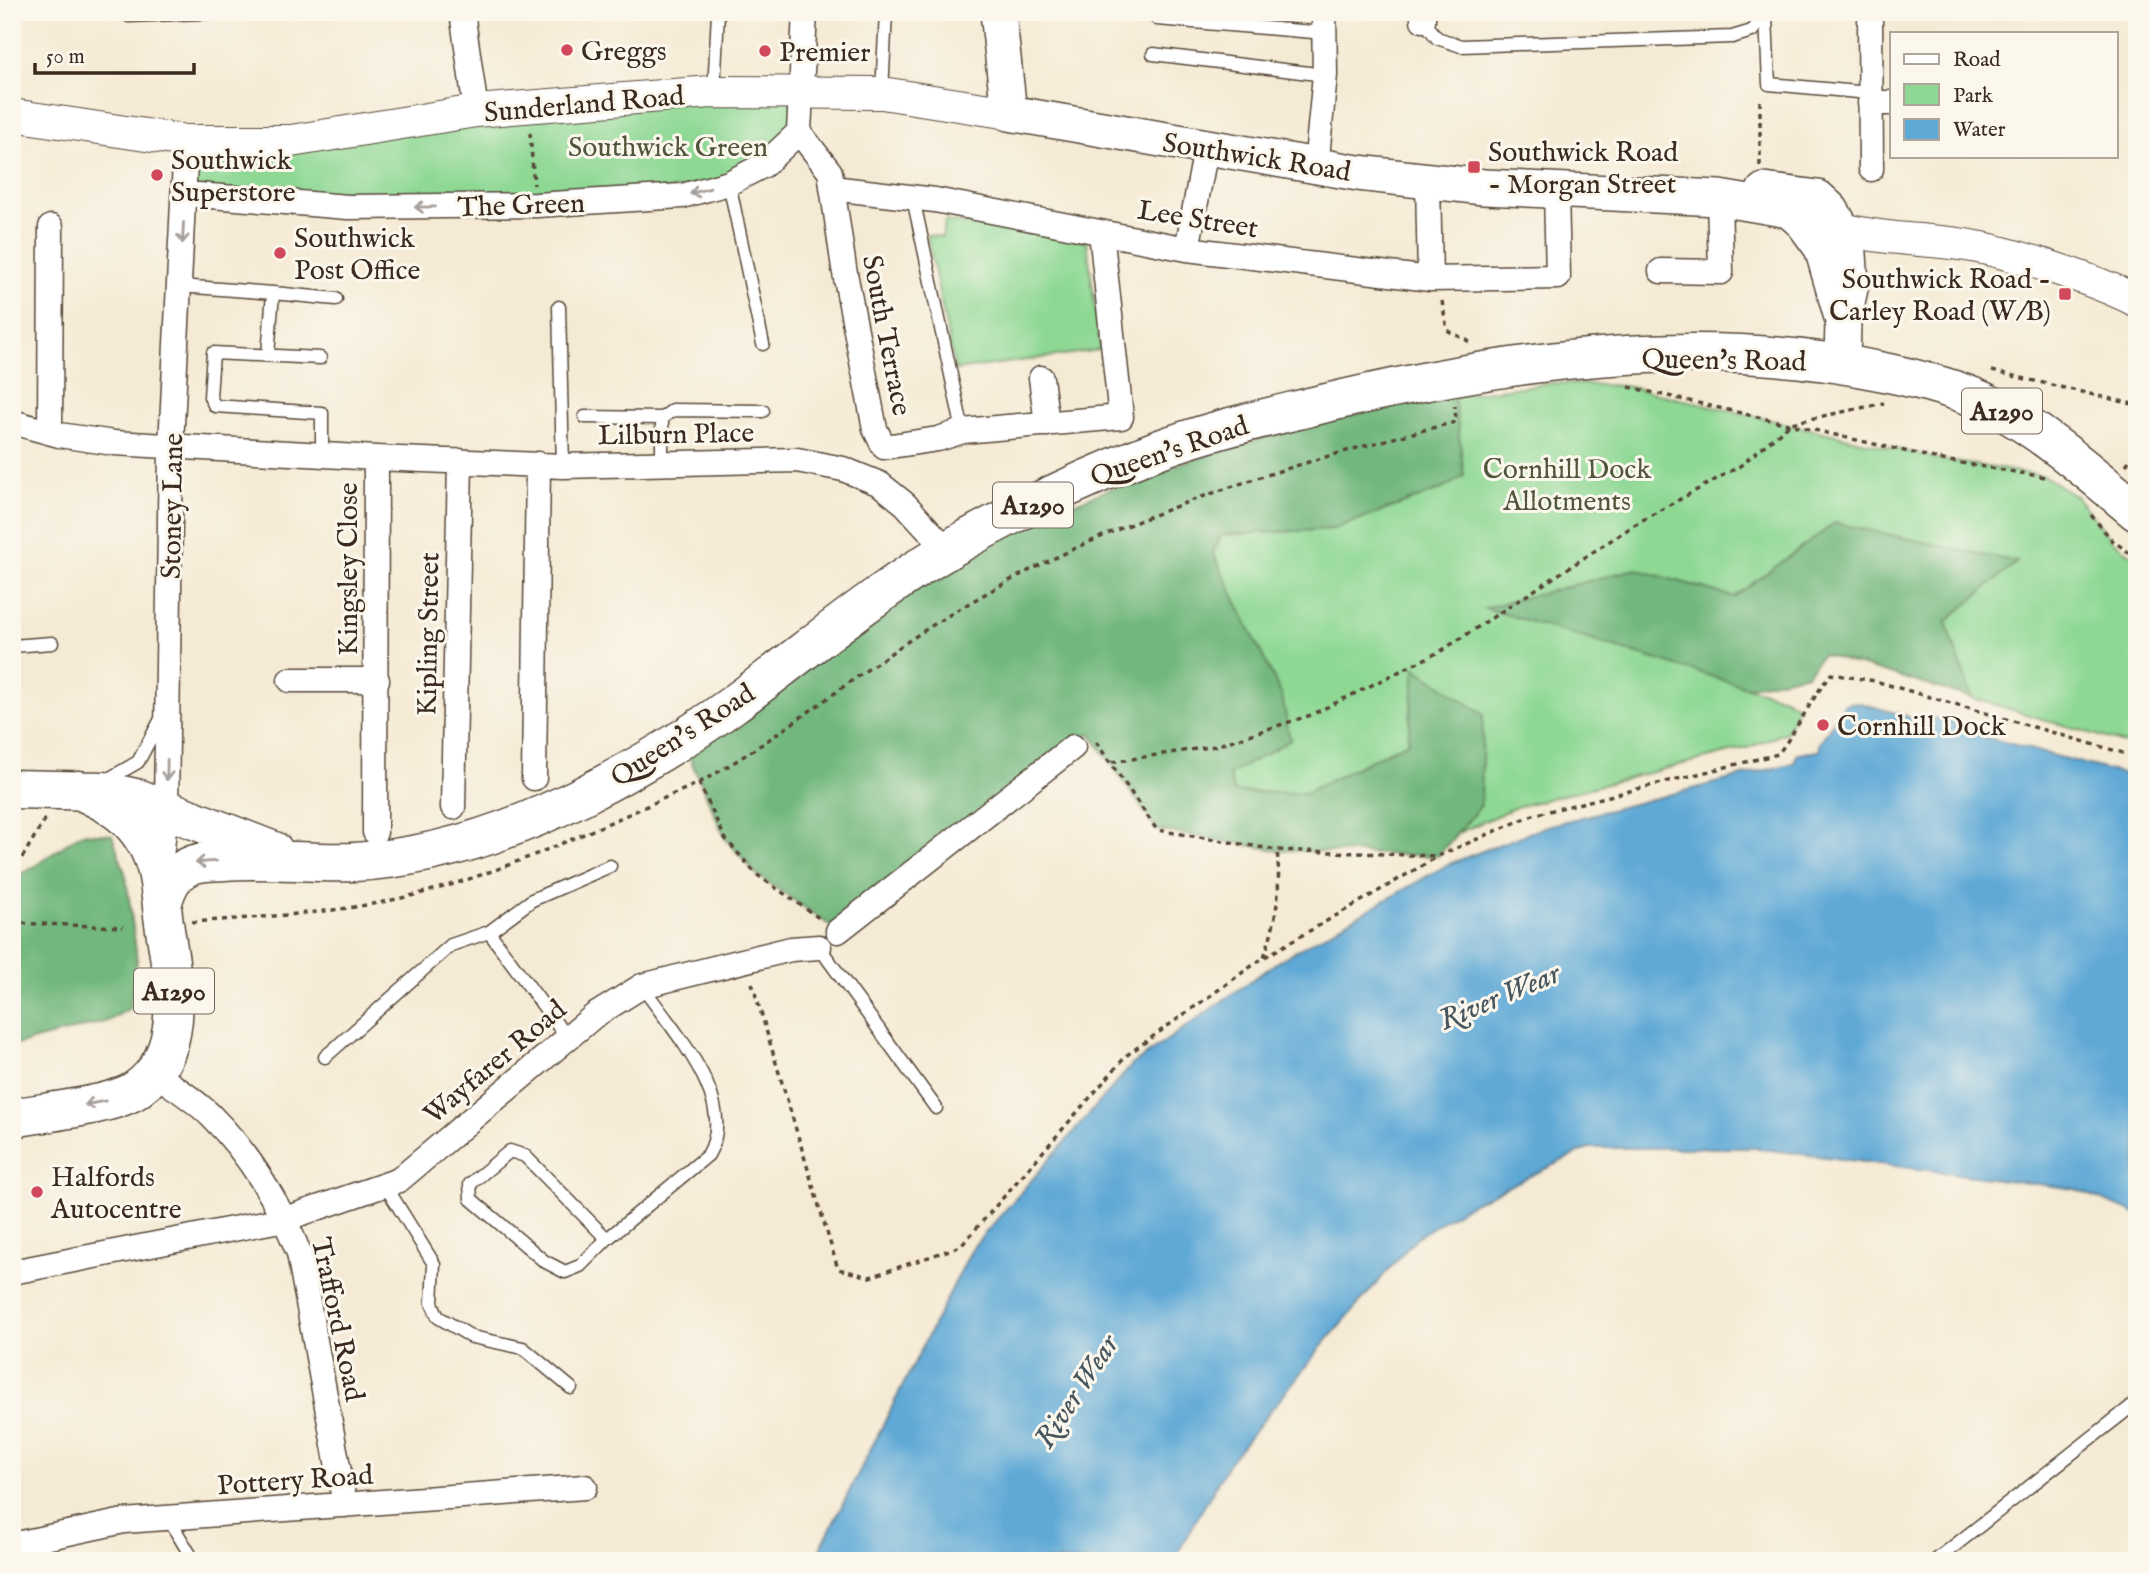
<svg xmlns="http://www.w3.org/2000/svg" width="2149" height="1573" font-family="'IM FELL English',serif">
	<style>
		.green { fill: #8ed894; stroke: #648159; stroke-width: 2 }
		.forest { fill: #72b87e; stroke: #56714e; stroke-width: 2 }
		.water { fill: #5ea9d6; stroke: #4c6a7a; stroke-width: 2 }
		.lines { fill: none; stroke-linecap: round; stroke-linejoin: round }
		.service-casing { stroke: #574739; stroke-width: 15 }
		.minor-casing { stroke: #574739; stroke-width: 27 }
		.tertiary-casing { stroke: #574739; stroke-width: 34 }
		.secondary-casing { stroke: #574739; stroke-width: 38 }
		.primary-casing { stroke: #574739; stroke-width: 41 }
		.path { stroke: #574739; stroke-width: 3.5; stroke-dasharray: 5 5; stroke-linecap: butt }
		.service { stroke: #fff; stroke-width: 12 }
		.minor { stroke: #fff; stroke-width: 24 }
		.tertiary { stroke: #fff; stroke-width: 32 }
		.secondary { stroke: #fff; stroke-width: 35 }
		.primary { stroke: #fff; stroke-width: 38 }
		.oneway { stroke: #a79f9a }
		.poi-dot { fill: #d1495b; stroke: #fbf7ec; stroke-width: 2.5 }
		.labels { text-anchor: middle; stroke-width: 6; stroke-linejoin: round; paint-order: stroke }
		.shield { fill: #fbf7ec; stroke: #75685c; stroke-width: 2 }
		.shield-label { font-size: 26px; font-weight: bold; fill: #3b2a1e }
		.poi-label { font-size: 28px; fill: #3b2a1e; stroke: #fbf7ec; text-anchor: start }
		.street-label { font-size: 28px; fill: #3b2a1e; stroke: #fbf7ec }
		.park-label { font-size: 28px; fill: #50563c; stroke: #fbf7ec }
		.water-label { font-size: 30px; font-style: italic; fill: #47565e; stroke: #fbf7ec }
	</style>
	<rect width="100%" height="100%" fill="#fbf7ec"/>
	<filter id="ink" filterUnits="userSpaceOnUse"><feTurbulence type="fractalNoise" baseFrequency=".0143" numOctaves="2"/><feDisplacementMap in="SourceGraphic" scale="14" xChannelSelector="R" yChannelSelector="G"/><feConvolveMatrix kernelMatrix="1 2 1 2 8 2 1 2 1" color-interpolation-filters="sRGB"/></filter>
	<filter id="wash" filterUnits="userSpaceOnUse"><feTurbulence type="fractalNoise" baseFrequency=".00686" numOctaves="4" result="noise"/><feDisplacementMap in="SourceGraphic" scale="28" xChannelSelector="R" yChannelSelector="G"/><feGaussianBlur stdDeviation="1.57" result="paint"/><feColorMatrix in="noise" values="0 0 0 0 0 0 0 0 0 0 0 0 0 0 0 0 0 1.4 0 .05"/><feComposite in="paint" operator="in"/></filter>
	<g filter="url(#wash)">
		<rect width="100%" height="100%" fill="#f5ead4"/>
		<path class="green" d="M802,92L799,132L729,183L536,205L185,194L186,141Z
			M945,221L1087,241L1100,350L955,370L927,235L942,237Z
			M1551,383L1625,386L1943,460L2044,476L2076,496L2112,540L2137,559V747L1972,698L1946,622L2016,562L1836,524L1734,597L1635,569L1486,608L1784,698L1798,707L1787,732L1750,747L1516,807L1458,833L1481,805L1416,668L1408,742L1305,793L1234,792L1229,775L1213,553L1220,535L1333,529L1440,490L1464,476L1454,396Z"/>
		<path class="forest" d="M1435,396H1454L1464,476L1440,490L1333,529L1221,535L1213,553L1282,696L1290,740L1229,775L1234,792L1305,793L1408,742L1415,668L1483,714L1481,805L1438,856L1277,850L1157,830L1090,733L838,931L756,874L725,838L689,756C794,679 910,581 1026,525C1158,462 1294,428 1435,396Z
			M1835,523L2017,562L1946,622L1972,698L1822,654L1807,674L1747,687L1485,608L1635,569L1734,597Z
			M82,833L112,835L126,876L137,959L130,1008L108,1021L12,1046V878L31,869Z"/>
		<path class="water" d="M1856,702L1924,721L1934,718L1956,722V729L2137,778V1214L2075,1189L1755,1148H1589L1467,1206L1417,1237L1322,1346L1228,1464L1173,1561H814L973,1247L1132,1065L1280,960L1449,864L1547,826L1794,763L1797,754L1819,751V744L1845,704Z"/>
	</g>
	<g filter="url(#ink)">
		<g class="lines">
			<g class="service-casing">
				<path id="service" d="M127,12L129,16L227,12
					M1766,17L1769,84L1869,93
					M1157,19L1325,33
					M1423,20L1437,38L1461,46L1732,37L1752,31L1768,12
					M1153,54L1325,75
					M714,92L718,12
					M882,93L886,12
					M729,183L763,344
					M913,198L963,431
					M180,286L273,293
					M559,307L563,466
					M268,355L273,293L336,299
					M320,358L213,353L210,397L215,406L322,413V455
					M585,417L662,418L673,410L763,411
					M662,418V461
					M12,646L52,643
					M105,781L138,762L161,719
					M822,944L819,947L936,1108
					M567,1038L489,932L532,900L610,866
					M325,1057L451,945L489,932
					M385,1185L434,1264L432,1303L438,1317L472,1337L523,1348L571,1388
					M607,1239L525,1156L510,1151L470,1184L471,1199L544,1261L565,1272L580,1266L607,1239L708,1155C740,1101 672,1030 642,986
					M168,1518L194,1561
					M1935,1561L2137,1402"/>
			</g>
			<g class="minor-casing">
				<path id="minor" d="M462,12L476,111
					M1870,12L1871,169
					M1423,20V12
					M1870,103H1892
					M799,132L830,172L844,268L875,429L884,447L938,439L963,431L1121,417L1101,232
					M1316,167L1325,75L1324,12
					M1428,181L1430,279
					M832,188L935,200L1187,249L1430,279L1558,277L1556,190
					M185,194L348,207L536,205L682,196L729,183L764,165L799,132L805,12
					M1187,249L1206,149
					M1661,271L1721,272L1719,198
					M1041,378L1047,424
					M12,422L59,435L114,443L376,458L563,466L797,460L843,469L880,484L905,504L947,550
					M50,432L51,227
					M290,680H377
					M534,778L538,464
					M453,807L460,461
					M375,832L376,458
					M160,867L166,810L171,446L186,141
					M838,931L1073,747
					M153,1072C173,1087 196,1100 213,1118C250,1155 280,1205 299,1253L345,1505
					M12,1272L285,1219L399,1180L594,1016L642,986L791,949L819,947
					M12,1545L124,1521L585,1487"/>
			</g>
			<g class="tertiary-casing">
				<path id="tertiary" d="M12,115L186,141H291L476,111L711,92L882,93L1009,113
					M1823,223C1868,239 1913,238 1959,244C2006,250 2096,280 2137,301"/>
			</g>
			<g class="secondary-casing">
				<path id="secondary" d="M998,12L1009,113L1358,173L1484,187L1719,198L1789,210L1803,222L1822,248L1843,321
					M1764,191L1818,198L1831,210L1848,239L1851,284L1843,321L1842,363"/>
			</g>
			<g class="primary-casing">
				<path id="primary" d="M12,789L104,791L140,799L274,851
					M162,906C166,888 173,872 192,865C201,861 214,862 224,861C267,857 311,864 354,862C435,858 510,832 582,796C633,770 684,740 731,706C803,654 873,593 951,548C1017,510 1086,477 1157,450C1208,431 1261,419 1314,406C1497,361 1697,332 1884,372C1922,380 1963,390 1997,408C2045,433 2095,477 2137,512
					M12,1118C43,1112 114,1106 137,1089C190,1052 172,976 164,923C160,896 161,871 147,845C132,816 108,803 79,790"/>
			</g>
			<path class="path" d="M530,133L534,185
				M1760,166V97
				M1442,301L1447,330L1470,342
				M1992,371L2137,405
				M1629,387L1943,460L2045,477
				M2126,465L2137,450
				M2091,515L2112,540L2137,559
				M1096,742L1157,830L1277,850L1438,856L1533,815L1778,754C1798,728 1811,699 1831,674L1875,681L2137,757
				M1112,762L1215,746L1311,715L1441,651L1639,522L1740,466L1791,423L1884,403
				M699,783C778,739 847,681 922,632C1084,527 1271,468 1456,422L1455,406
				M12,875L45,819
				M192,922C261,917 329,914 397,899C502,876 601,825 699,783L725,838L756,874L819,918
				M12,923L123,927
				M1264,957C1277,920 1281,889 1277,850
				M752,983L838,1269L870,1277L961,1246L1127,1055L1263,958L1437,857"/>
			<use href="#service" class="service"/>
			<use href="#minor" class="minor"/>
			<use href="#tertiary" class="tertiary"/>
			<use href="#secondary" class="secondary"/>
			<use href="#primary" class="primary"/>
		</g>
		<defs><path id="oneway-shaft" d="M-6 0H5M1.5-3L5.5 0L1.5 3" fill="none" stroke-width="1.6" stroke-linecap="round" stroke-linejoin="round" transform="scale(1.75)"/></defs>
		<g class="oneway">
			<use href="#oneway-shaft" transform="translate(700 191) rotate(164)"/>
			<use href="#oneway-shaft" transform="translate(425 207) rotate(179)"/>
			<use href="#oneway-shaft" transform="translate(183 233) rotate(93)"/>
			<use href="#oneway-shaft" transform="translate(167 770) rotate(91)"/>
			<use href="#oneway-shaft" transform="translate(206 862) rotate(175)"/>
			<use href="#oneway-shaft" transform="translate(95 1103) rotate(169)"/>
		</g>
	</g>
	<g class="poi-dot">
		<circle cx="567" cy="50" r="7"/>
		<circle cx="765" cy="51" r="7"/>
		<rect x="1467" y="160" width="14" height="14" rx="3.5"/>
		<circle cx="157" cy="175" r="7"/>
		<circle cx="280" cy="253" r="7"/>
		<rect x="2058" y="287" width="14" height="14" rx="3.5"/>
		<circle cx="1823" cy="725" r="7"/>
		<circle cx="37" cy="1192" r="7"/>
	</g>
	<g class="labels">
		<g class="shield">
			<rect x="1962" y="388.5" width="80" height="45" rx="5"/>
			<rect x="993" y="482.5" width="80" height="45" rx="5"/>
			<rect x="134" y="968.5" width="80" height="45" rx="5"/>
		</g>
		<g class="shield-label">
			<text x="2002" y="420">A1290</text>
			<text x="1033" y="514">A1290</text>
			<text x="174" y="1000">A1290</text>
		</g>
		<g class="poi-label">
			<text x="581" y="60">Greggs</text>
			<text x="779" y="61">Premier</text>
			<text x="1488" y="161">Southwick Road<tspan x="1488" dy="32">- Morgan Street</tspan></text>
			<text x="171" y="169">Southwick<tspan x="171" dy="32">Superstore</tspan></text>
			<text x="294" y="247">Southwick<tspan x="294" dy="32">Post Office</tspan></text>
			<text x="2051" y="288" text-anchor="end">Southwick Road -<tspan x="2051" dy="32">Carley Road (W/B)</tspan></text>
			<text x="1837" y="735">Cornhill Dock</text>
			<text x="51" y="1186">Halfords<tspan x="51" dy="32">Autocentre</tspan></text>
		</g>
		<g class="street-label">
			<text transform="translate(584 103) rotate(-5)" y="10">Sunderland Road</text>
			<text transform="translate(1257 156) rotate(9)" y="10">Southwick Road</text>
			<text transform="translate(521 204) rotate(-2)" y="10">The Green</text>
			<text transform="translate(1198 218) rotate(9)" y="10">Lee Street</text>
			<text transform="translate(888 335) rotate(79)" y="10">South Terrace</text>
			<text transform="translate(1724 359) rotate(1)" y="10">Queen's Road</text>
			<text transform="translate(676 433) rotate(-1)" y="10">Lilburn Place</text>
			<text transform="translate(1169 450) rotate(-19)" y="10">Queen's Road</text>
			<text transform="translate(171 506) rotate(-89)" y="10">Stoney Lane</text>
			<text transform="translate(347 569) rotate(-90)" y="10">Kingsley Close</text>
			<text transform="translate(427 634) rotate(-89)" y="10">Kipling Street</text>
			<text transform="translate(682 734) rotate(-33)" y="10">Queen's Road</text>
			<text transform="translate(494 1061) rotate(-40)" y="10">Wayfarer Road</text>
			<text transform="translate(339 1319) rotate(78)" y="10">Trafford Road</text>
			<text transform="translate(295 1479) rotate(-4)" y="10">Pottery Road</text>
		</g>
		<g class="park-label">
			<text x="668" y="156">Southwick Green</text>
			<text x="1567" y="478">Cornhill Dock<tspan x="1567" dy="32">Allotments</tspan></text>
		</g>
		<g class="water-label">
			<text transform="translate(1499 996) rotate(-23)" y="10">River Wear</text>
			<text transform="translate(1076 1391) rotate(-57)" y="10">River Wear</text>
		</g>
	</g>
	<rect width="2149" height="1573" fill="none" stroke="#fbf7ec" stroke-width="42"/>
	<rect x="1890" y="32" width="228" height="126" fill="#fbf7ec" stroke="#aea59a" stroke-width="2"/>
	<rect x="1904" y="54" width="35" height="10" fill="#ffffff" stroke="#aea59a" stroke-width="2"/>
	<text x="1953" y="66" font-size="21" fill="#3b2a1e">Road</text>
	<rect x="1904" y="84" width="35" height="21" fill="#8ed894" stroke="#aea59a" stroke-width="2"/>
	<text x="1953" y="102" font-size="21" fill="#3b2a1e">Park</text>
	<rect x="1904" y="119" width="35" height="21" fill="#5ea9d6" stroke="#aea59a" stroke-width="2"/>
	<text x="1953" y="136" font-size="21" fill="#3b2a1e">Water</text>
	<path d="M35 63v10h159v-10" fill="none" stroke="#3b2a1e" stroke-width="3.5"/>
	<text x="46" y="63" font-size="21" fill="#3b2a1e" stroke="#fbf7ec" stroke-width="5" paint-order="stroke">50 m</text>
</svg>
